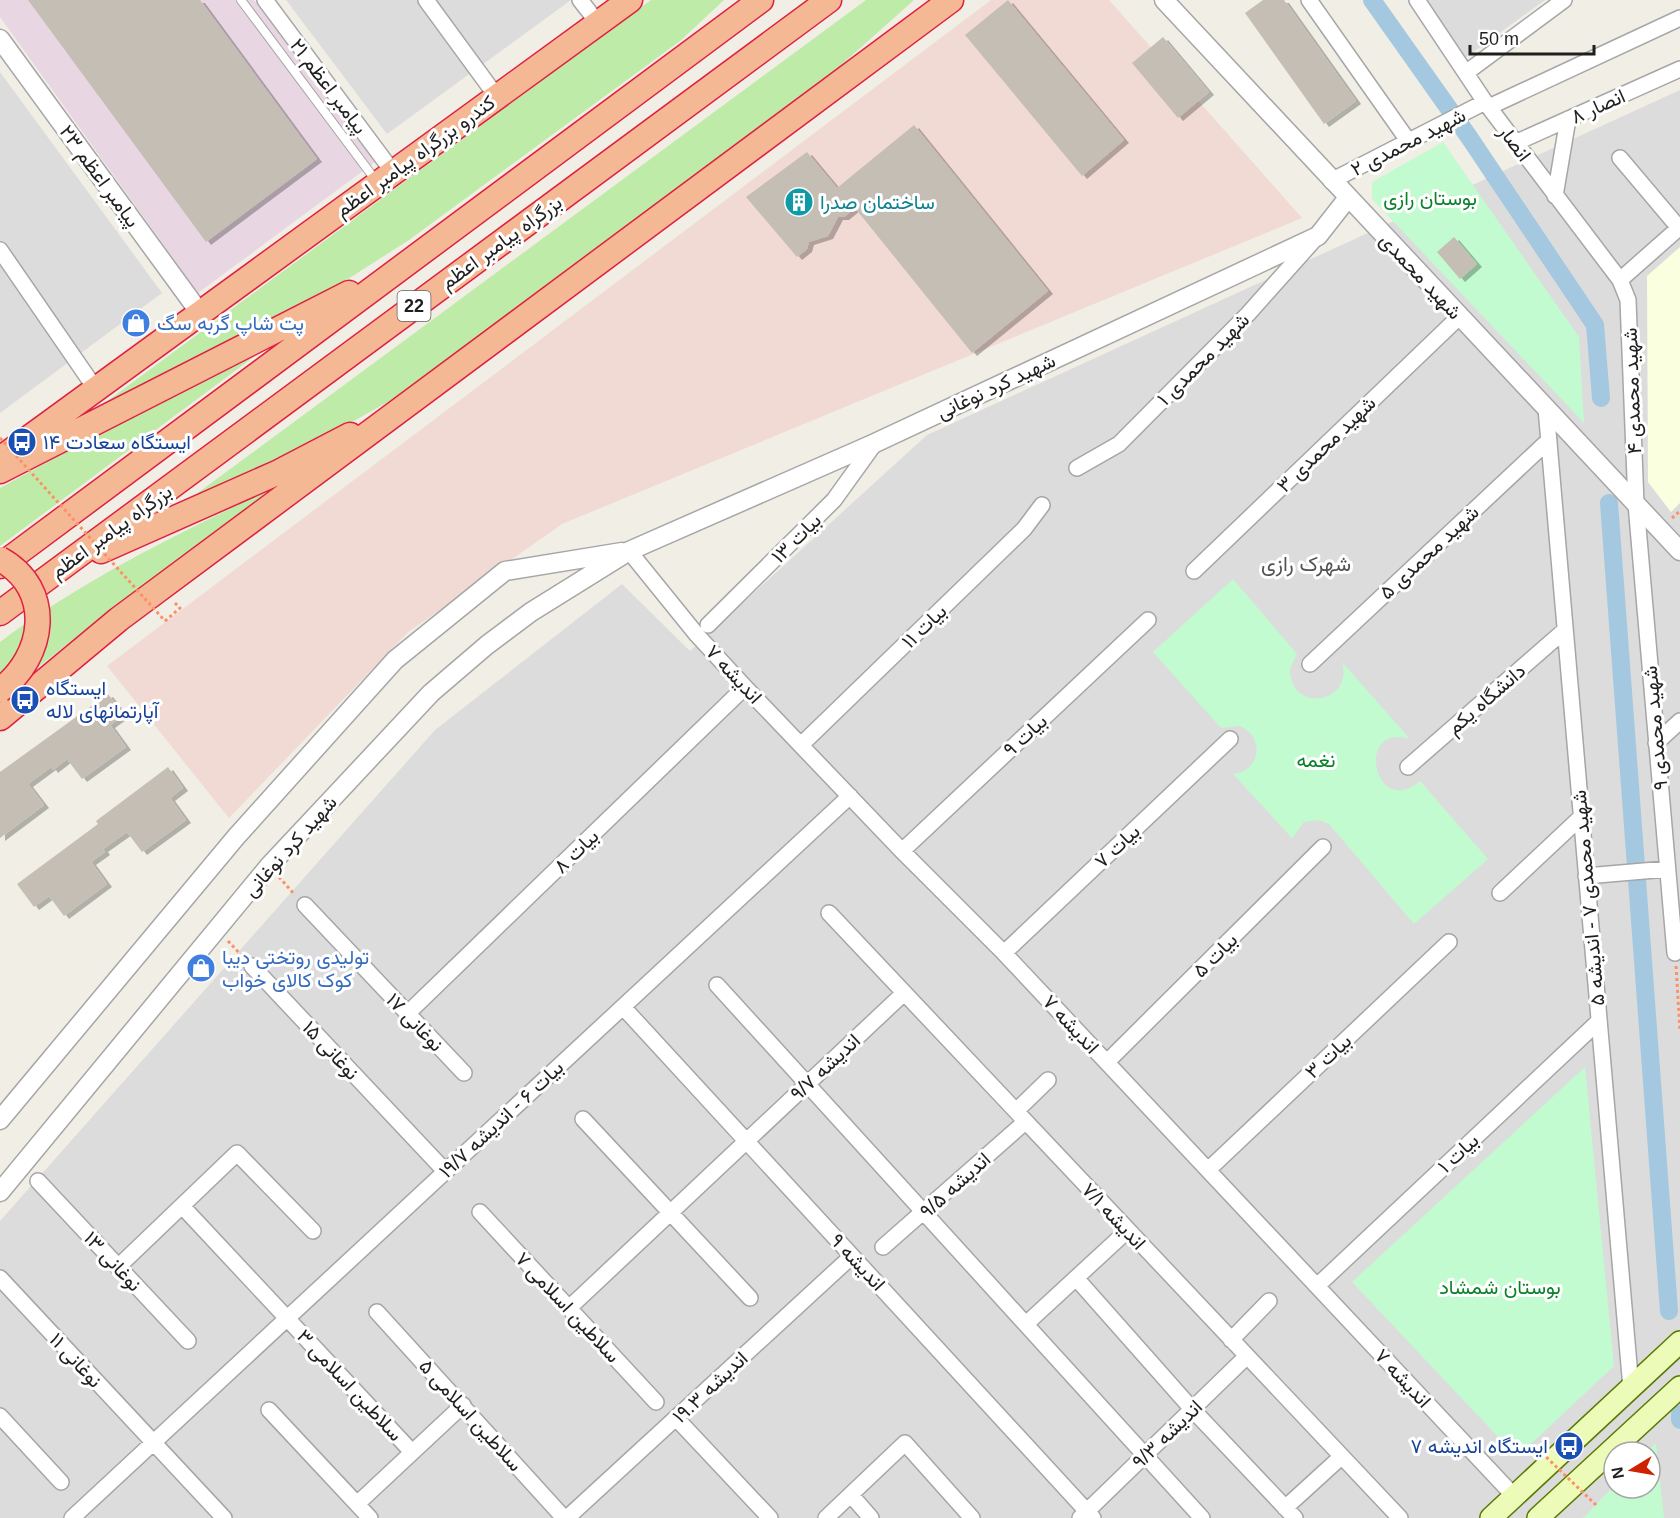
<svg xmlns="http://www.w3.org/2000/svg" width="1680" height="1518" font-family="Helvetica,Vazirmatn,sans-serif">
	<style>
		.residential { fill: #dddcdc; fill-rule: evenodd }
		.commercial { fill: #f1dad4 }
		.industrial { fill: #e9d6e3 }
		.education { fill: #faffdf }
		.grass { fill: #bfeba9 }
		.park { fill: #c1fbcf }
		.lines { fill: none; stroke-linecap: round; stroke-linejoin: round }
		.canal { stroke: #a4c8df; stroke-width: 18 }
		.building { fill: #c5beb4; filter: url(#shadow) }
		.service-casing { stroke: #a6a6a6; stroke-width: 10 }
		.minor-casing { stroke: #a6a6a6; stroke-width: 18 }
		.tertiary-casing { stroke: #a6a6a6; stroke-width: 21 }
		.secondary-casing { stroke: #597a02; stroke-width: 24 }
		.trunk-casing { stroke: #df2042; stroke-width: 27 }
		.path { stroke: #fd9068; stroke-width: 3; stroke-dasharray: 3 3; stroke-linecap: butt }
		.service { stroke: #fff; stroke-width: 8 }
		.minor { stroke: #fff; stroke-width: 15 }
		.tertiary { stroke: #fff; stroke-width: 18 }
		.secondary { stroke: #ecfbb8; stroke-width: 21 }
		.trunk { stroke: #f4b894; stroke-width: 24 }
		.trunk-bridge-casing { stroke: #df2042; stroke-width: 27; stroke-linecap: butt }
		.path-bridge { stroke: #fd9068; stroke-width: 3; stroke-dasharray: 3 3; stroke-linecap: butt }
		.trunk-bridge { stroke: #f4b894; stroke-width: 24 }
		.labels { text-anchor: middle; stroke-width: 6; stroke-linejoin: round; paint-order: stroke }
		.shield { fill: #fff; stroke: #626262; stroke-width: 1.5 }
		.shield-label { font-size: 18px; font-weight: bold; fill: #1f1f1f }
		.street-label { font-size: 20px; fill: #1f1f1f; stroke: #fff }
		.park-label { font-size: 20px; fill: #098127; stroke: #fff }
		.culture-label { font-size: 20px; fill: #0d838f; stroke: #fff; text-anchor: start }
		.shop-label { font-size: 20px; fill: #366cbe; stroke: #fff; text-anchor: start }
		.transit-label { font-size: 20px; fill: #164399; stroke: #fff; text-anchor: start }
		.neighbourhood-label { font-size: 21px; fill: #525252; stroke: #fff }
	</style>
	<defs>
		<filter id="shadow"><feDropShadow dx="5" dy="3" stdDeviation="0" flood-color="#0004"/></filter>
	</defs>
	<rect width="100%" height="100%" fill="#f0eee5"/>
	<path class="residential" d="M286,0H571L387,134Z
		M1425,0H1545L1465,58Z
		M0,72L162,293L0,413Z
		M1680,90V1518H0V1221L435,730L622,584L690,651L927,435ZM1614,1452H1650V1488H1614Z"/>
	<path class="commercial" d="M991,0H1109L1302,218L562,524L407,633L229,818L107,666Z"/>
	<path class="industrial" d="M0,0H254L375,162L198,293L0,17Z"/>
	<path class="education" d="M1680,247V503L1671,512L1648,482L1647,276Z"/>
	<path class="grass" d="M651,0H724L680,41L409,240L351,277L114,409L68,430Z
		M866,0H914L839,67L393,399L327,436L180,506Z
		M290,330L0,546V488Z
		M282,484L126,598L0,697V642C87,577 185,530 282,484Z"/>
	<path class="park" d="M1443,142L1579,337L1584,423L1372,199V182Z
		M1233,579L1297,654L1290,669C1290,714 1354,704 1342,662L1410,739C1354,722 1374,820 1420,781L1488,859L1414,924L1329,824L1319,820L1304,822L1292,838L1233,774C1261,771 1265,737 1240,726L1221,728L1153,652Z
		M1585,1067L1614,1366L1517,1457L1352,1282Z
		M1656,1443L1664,1518H1583L1614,1486L1650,1488V1452H1647Z"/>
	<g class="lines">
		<path class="canal" d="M1372,0L1469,137L1595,325L1601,398
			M1609,503L1669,1311
			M1680,1414V1420"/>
	</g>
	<path class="building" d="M28,0H200L317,159L206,242Z
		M1008,0L1124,140L1082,176L965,35Z
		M1263,0H1284L1356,101L1324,124L1245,13Z
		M1163,37L1209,92L1178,118L1132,63Z
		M914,125L1048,291L972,353L855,208L844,217H838L828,236L809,242L807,249L797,257L746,197L807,152L837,188Z
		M1454,237L1477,264L1460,279L1437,252Z
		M108,694L124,715L110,725L126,747L82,779L67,759L53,770L51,767L28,784L44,805L0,838V772Z
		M168,767L183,788L170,798L186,820L142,852L127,832L103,849L105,852L91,862L107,884L64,916L49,896L34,907L17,884L98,824L96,821Z"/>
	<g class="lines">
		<g class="service-casing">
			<path id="service" d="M241,0L377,182"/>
		</g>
		<g class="minor-casing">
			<path id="minor" d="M265,0L393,172
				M426,0L497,97
				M580,0L598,23
				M1309,0L1409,142
				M1417,0L1485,102L1620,280L1628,300L1636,504L1675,953
				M1467,72L1564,0
				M1489,107L1680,18
				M1515,143L1680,69
				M1620,158L1679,228
				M1331,181L1485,102
				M1555,196L1568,119
				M0,250L95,388
				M1620,280L1680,227
				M1546,408L1631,1388
				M1077,468L1119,444L1248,314L1314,240
				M629,551L697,635L745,687L902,851L1004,953L1514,1496
				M1194,571L1459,317
				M708,625L834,500L875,443
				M1310,664L1549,440
				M1656,743L1680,721
				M802,744L1024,529L1042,505
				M1408,767L1565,630
				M902,851L1148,620
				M1586,876L1667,869
				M1500,893L1581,817
				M305,905L464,1073
				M829,913L1400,1518
				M1004,953L1230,739
				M252,966L445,1171
				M717,985L1202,1518
				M623,1007L1093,1518
				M407,1014L745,687
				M1107,1062L1323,847
				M1016,1111L1048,1080
				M583,1119L750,1298
				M1208,1170L1449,942
				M38,1181L188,1341
				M182,1206L412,1452
				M480,1212L656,1402
				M883,1247L1025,1122
				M118,1267L237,1153L313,1231
				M0,1278L224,1518
				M1076,1278L1192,1409L1295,1518
				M1317,1286L1599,1021
				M569,1308L904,993
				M377,1312L564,1518
				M1026,1324L1128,1230
				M1231,1340L1269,1301
				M269,1410L370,1518
				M0,1416L61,1482
				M676,1418L770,1518
				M851,1495L871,1518
				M357,1504L463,1405
				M1285,1508L1341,1457
				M72,1518L850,796
				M567,1518L852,1256
				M826,1518L905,1443L972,1518
				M1080,1518L1247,1356"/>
		</g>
		<g class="tertiary-casing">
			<path id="tertiary" d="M1164,0L1680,551
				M0,39L200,313
				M0,1120L236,837L395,660L505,571L622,552
				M0,1192L269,866L431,693L487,645L531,612L629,551L875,443L1318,236L1347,199"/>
		</g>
		<g class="secondary-casing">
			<path id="secondary" d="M1491,1518L1680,1342
				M1538,1518L1680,1387"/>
		</g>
		<g class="trunk-casing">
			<path id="trunk" d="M0,459L630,0
				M0,471L349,293
				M101,551L279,472L350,435
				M0,566L761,0
				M0,613L829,0
				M0,718L119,619L951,0"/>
		</g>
		<path class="path" d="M1672,518L1680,511
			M165,621L180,608L175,603
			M279,877L295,895
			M228,941L242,956
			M1676,966L1680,1031"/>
		<use href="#service" class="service"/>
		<use href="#minor" class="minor"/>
		<use href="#tertiary" class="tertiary"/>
		<use href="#secondary" class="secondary"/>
		<use href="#trunk" class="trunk"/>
		<g class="trunk-bridge-casing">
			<path id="trunk-bridge" d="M0,559C55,589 45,657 0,690"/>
		</g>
		<path class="path-bridge" d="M0,438L165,621
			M1542,1453L1596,1505"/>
		<use href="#trunk-bridge" class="trunk-bridge"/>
	</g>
	<defs>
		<g id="building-disc" transform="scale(1.5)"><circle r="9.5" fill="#0f9aa8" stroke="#fff"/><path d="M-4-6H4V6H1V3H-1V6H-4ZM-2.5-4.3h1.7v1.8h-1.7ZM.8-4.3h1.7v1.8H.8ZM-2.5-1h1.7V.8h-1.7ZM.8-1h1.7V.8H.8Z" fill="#fff"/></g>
		<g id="shop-disc" transform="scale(1.5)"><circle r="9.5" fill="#3f7fe0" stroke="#fff"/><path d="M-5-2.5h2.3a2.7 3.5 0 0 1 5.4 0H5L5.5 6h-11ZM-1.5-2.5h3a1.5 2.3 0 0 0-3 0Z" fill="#fff"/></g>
		<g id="bus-disc" transform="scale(1.5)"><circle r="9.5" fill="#1a4fb4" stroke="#fff"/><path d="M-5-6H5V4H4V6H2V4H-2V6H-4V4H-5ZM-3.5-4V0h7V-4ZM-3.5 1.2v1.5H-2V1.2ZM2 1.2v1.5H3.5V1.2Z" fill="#fff"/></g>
	</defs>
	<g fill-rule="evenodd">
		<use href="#building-disc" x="799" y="202"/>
		<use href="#shop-disc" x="136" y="323"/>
		<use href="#bus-disc" x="22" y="442"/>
		<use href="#bus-disc" x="25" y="700"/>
		<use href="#shop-disc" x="201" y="968"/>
		<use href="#bus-disc" x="1569" y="1446"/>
	</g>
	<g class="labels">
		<rect class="shield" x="397.5" y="291" width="33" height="30" rx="4.5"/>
		<g class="shield-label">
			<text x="414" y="312">22</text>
		</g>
		<g class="street-label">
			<text transform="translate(329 86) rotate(53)" y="7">پیامبر اعظم ۲۱</text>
			<text transform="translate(1598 106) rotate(-24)" y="7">انصار ۸</text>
			<text transform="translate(1408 142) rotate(-27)" y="7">شهید محمدی ۲</text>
			<text transform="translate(1515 143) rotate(53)" y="7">انصار</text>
			<text transform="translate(415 156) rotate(-36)" y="7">کندرو بزرگراه پیامبر اعظم</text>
			<text transform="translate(100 176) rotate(54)" y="7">پیامبر اعظم ۲۳</text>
			<text transform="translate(501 242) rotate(-36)" y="7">بزرگراه پیامبر اعظم</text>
			<text transform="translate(1421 276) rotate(47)" y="7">شهید محمدی</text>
			<text transform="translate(1203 359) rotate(-45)" y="7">شهید محمدی ۱</text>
			<text transform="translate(996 386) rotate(-25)" y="7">شهید کرد نوغانی</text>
			<text transform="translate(1632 391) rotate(-92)" y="7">شهید محمدی ۴</text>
			<text transform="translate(1326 444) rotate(-44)" y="7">شهید محمدی ۳</text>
			<text transform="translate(111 531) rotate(-36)" y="7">بزرگراه پیامبر اعظم</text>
			<text transform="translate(796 538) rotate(-45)" y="7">بیات ۱۳</text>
			<text transform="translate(1429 552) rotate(-43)" y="7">شهید محمدی ۵</text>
			<text transform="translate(924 626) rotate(-44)" y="7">بیات ۱۱</text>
			<text transform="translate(734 674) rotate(47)" y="7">اندیشه ۷</text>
			<text transform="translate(1486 699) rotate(-41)" y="7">دانشگاه یکم</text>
			<text transform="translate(1655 728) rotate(-95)" y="7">شهید محمدی ۹</text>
			<text transform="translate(1025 735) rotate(-43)" y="7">بیات ۹</text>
			<text transform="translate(290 846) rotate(-48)" y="7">شهید کرد نوغانی</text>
			<text transform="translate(1117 846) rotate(-43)" y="7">بیات ۷</text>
			<text transform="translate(576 851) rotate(-44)" y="7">بیات ۸</text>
			<text transform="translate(1588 898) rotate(-95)" y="7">شهید محمدی ۷ - اندیشه ۵</text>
			<text transform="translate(1215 955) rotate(-45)" y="7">بیات ۵</text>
			<text transform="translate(415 1022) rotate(46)" y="7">نوغانی ۱۷</text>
			<text transform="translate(1071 1024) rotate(47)" y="7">اندیشه ۷</text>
			<text transform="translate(331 1050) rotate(47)" y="7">نوغانی ۱۵</text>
			<text transform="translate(1328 1056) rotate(-43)" y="7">بیات ۳</text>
			<text transform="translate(825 1067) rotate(-43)" y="7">اندیشه ۹/۷</text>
			<text transform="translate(501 1119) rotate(-43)" y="7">بیات ۶ - اندیشه ۱۹/۷</text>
			<text transform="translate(1458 1153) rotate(-43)" y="7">بیات ۱</text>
			<text transform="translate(955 1185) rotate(-42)" y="7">اندیشه ۹/۵</text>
			<text transform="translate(1114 1216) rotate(47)" y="7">اندیشه ۷/۱</text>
			<text transform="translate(113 1261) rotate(47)" y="7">نوغانی ۱۳</text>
			<text transform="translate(858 1262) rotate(47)" y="7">اندیشه ۹</text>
			<text transform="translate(568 1307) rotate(47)" y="7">سلاطین اسلامی ۷</text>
			<text transform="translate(76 1360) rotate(47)" y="7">نوغانی ۱۱</text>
			<text transform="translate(1403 1378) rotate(47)" y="7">اندیشه ۷</text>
			<text transform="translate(350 1385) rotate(47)" y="7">سلاطین اسلامی ۳</text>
			<text transform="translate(710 1387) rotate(-43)" y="7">اندیشه ۱۹.۳</text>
			<text transform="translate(471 1415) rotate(48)" y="7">سلاطین اسلامی ۵</text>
			<text transform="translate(1167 1434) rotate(-44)" y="7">اندیشه ۹/۳</text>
		</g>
		<g class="park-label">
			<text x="1430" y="205">بوستان رازی</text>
			<text x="1316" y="767">نغمه</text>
			<text x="1500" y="1294">بوستان شمشاد</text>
		</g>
		<g class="culture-label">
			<text x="820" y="209">ساختمان صدرا</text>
		</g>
		<g class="shop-label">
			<text x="157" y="330">پت شاپ گربه سگ</text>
			<text x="222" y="964">تولیدی روتختی دیبا<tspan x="222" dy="23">کوک کالای خواب</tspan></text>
		</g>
		<g class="transit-label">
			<text x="43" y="449">ایستگاه سعادت ۱۴</text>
			<text x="46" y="695">ایستگاه<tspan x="46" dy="23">آپارتمانهای لاله</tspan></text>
			<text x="1548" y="1453" text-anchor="end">ایستگاه اندیشه ۷</text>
		</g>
		<g class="neighbourhood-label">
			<text x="1306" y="571">شهرک رازی</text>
		</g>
	</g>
	<g transform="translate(1632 1470) rotate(259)"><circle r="28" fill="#ffffff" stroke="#a5a5a5" stroke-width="1.5"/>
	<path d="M0-4.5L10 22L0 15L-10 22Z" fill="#ce2200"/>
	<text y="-9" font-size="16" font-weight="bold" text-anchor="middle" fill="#1f1f1f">N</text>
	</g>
	<path d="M1470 45v9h124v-9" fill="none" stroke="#1f1f1f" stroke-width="3"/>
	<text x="1479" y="45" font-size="18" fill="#1f1f1f" stroke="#ffffff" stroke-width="4.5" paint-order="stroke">50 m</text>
</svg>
